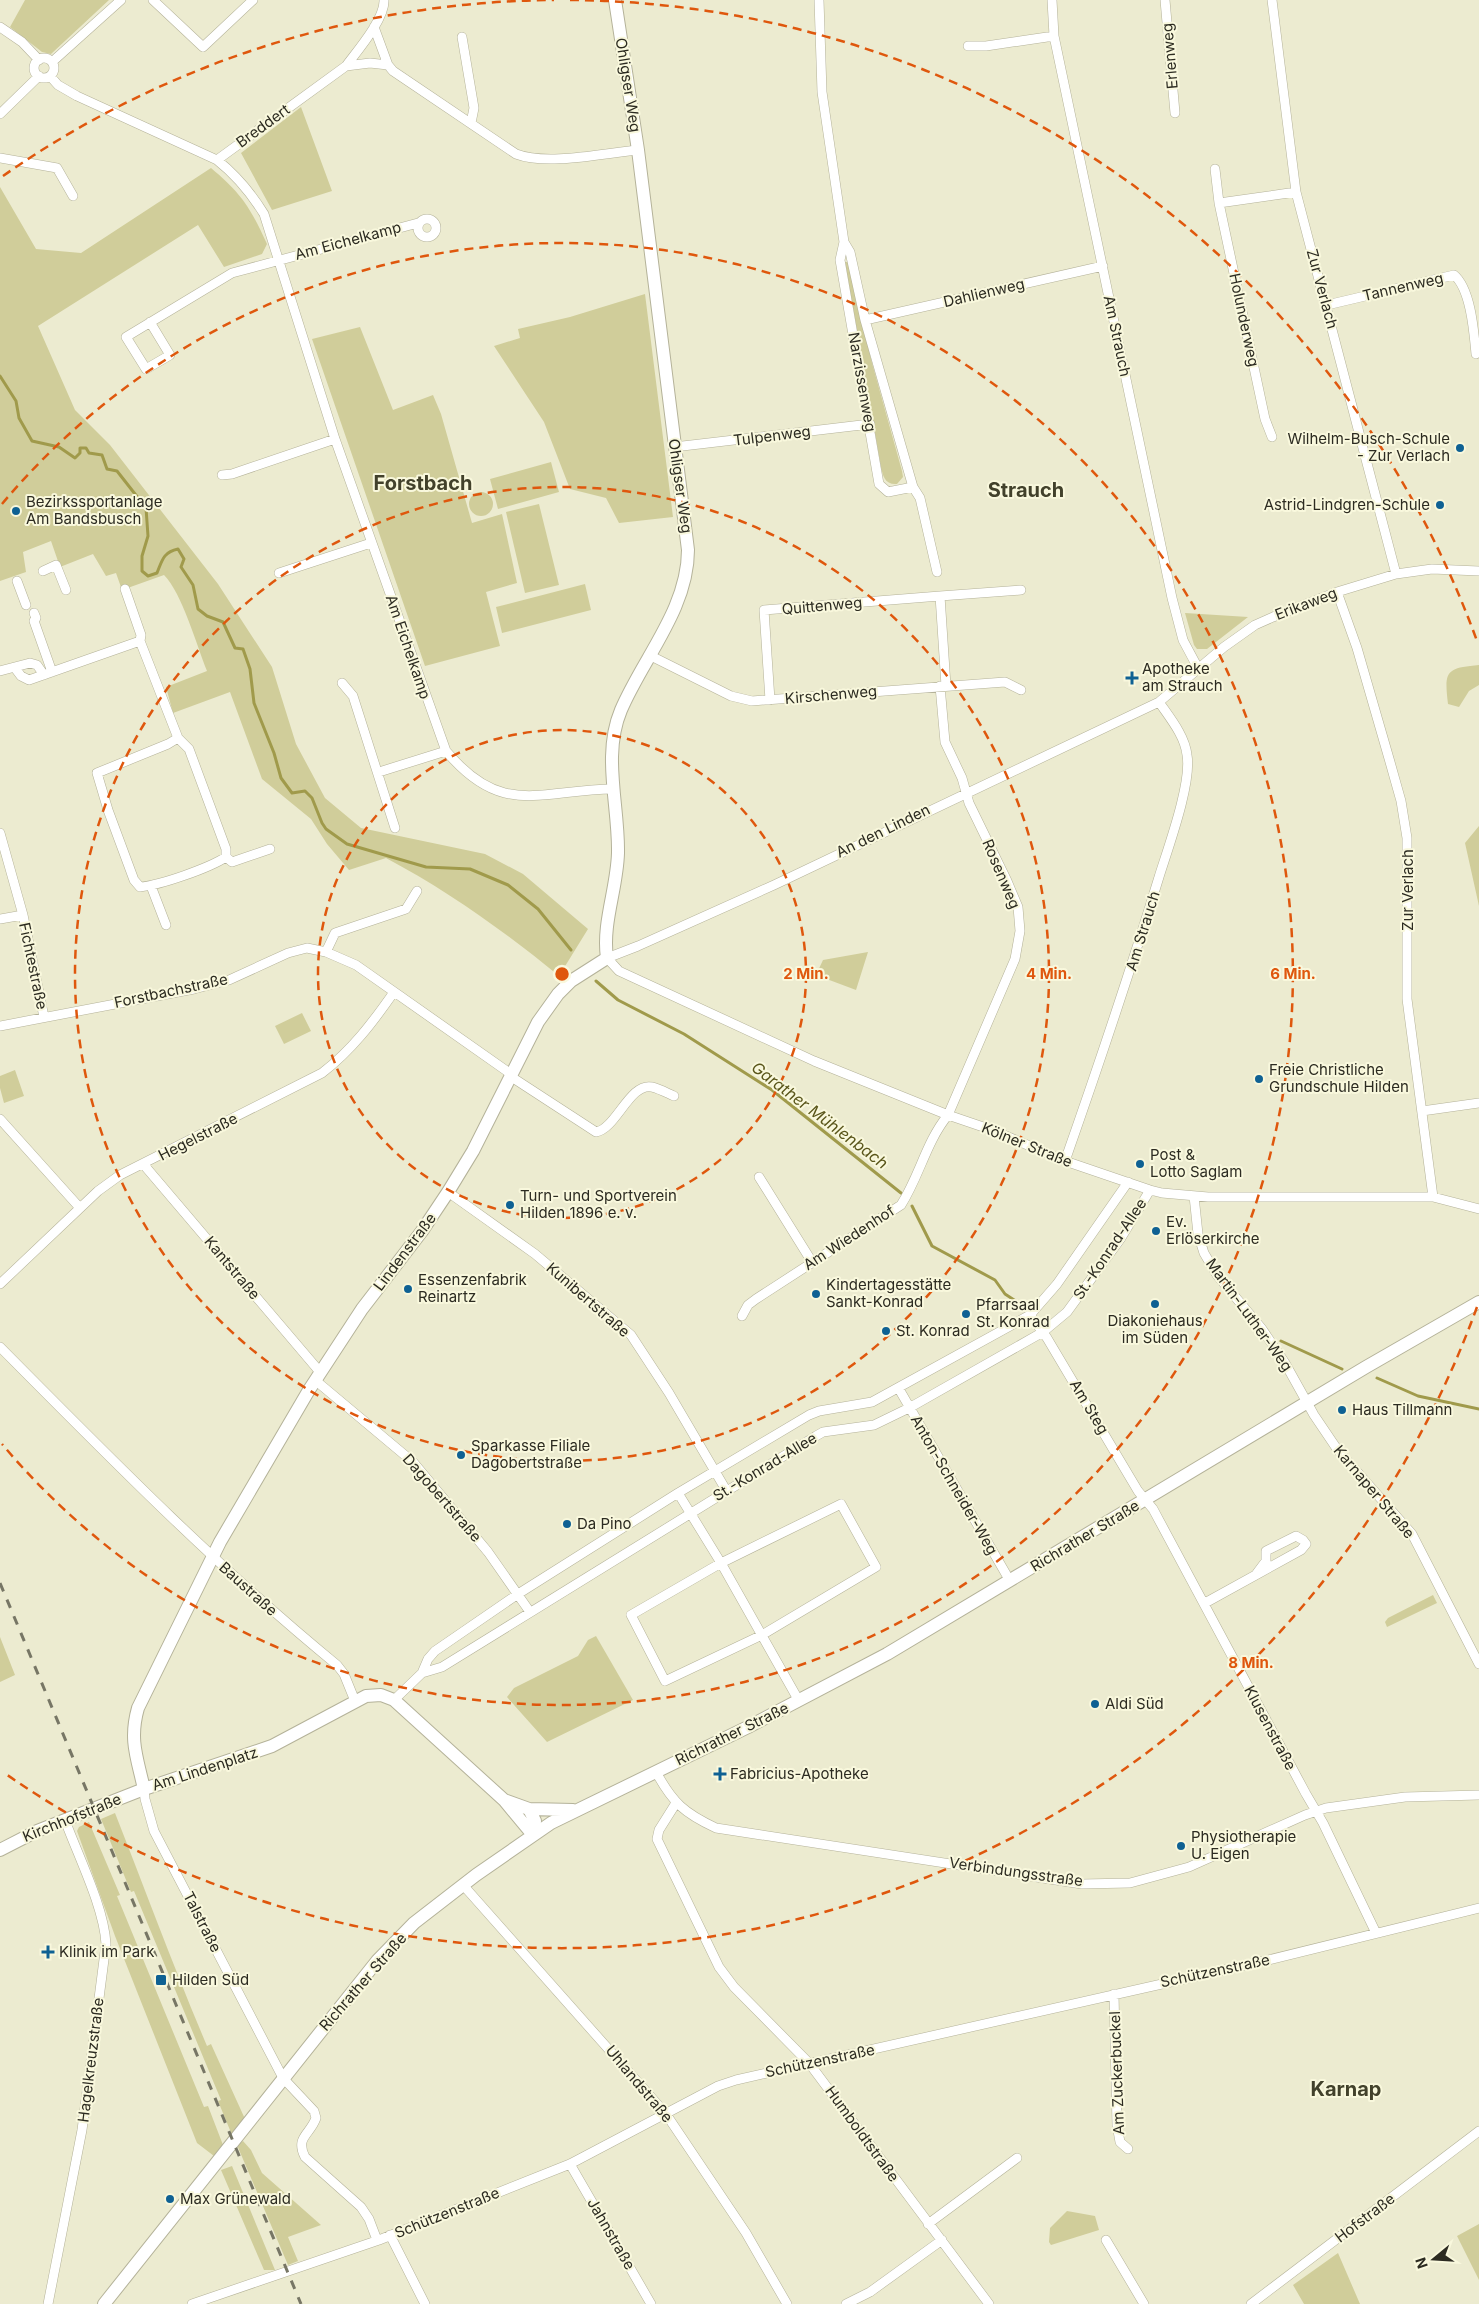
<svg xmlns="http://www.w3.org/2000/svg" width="1479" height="2304" font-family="Inter,sans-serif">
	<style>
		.green { fill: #d0cd9a }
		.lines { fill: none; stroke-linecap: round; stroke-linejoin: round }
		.stream { stroke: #a09a4b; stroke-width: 3 }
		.street-casing { stroke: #b4b299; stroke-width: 10 }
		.secondary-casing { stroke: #b4b299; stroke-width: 14 }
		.street { stroke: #fff; stroke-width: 9 }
		.secondary { stroke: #fff; stroke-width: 12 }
		.rail { stroke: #777665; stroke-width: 3; stroke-dasharray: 9 9; stroke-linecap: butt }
		.ring { fill: none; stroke: #df570d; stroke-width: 2.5; stroke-dasharray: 9 6 }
		.poi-dot { fill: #0f6193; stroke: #f9f8dd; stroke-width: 2 }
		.labels { text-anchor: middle; stroke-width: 4; stroke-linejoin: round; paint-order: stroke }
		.street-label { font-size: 15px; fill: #2c2b21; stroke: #f9f8dd }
		.poi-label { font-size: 15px; fill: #2c2b21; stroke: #f9f8dd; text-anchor: start }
		.water-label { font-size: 16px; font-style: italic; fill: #5a561b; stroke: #f9f8dd }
		.district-label { font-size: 20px; font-weight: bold; fill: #42412b; stroke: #f9f8dd }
		.centre { fill: #df570d; stroke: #f9f8dd; stroke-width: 2.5 }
		.ring-label { font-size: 15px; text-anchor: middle; font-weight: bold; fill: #df570d; stroke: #f9f8dd; stroke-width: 4; stroke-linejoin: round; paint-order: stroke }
	</style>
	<rect width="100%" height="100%" fill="#ecebd0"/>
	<path class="green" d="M25,0H109L51,54L42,52L10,27Z
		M301,107L332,191L272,210L241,153Z
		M211,168C242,194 250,207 267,244L262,254L224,267L198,225L38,326L75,410L110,445L218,584L272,667L296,744L325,798L361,828L485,854L523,874L588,929L559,976C504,931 448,891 386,858L349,870L327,844L311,819L262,779L230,692L173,713L166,687L207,671C197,646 182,593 164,575L122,590L116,573L106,576L93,554L60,567L51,541L23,552L26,572L0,581V187L36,249L81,253Z
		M845,262H848L872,363L902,471L903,477L897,484C885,485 883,476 881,467Z
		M645,294L673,517L619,523L606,498L570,489L544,422L494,346L520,338L518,329L570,317Z
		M360,327L393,410L433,395L441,414L472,523L502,514L517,583L486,592L500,646L425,666L312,339Z
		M551,462L559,492L498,509L490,479Z
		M469 504a12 12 0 1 1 24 0a12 12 0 1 1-24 0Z
		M539,504L559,585L525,593L506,512Z
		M585,584L591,610L502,633L496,607Z
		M1185,613L1248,617L1207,649H1197L1194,645Z
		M1479,665V685L1469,691L1459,707L1448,704C1444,671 1446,668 1479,665Z
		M1479,826V906L1465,843Z
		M868,952L856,990L816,975L823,960Z
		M302,1013L311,1031L284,1044L275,1026Z
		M15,1070L24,1096L4,1103L0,1088V1076Z
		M1433,1595L1437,1603L1387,1627L1385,1622L1388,1618Z
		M596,1636L633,1700L547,1742L507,1697L514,1688L578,1656L588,1640Z
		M0,1637L15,1675L0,1682Z
		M115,1813C146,1892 174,1968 207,2046L211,2044L245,2119L232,2135L218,2101L221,2100L134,1891L131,1892L101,1819Z
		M89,1822L120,1895L117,1896L204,2107L208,2106L223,2145L214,2156L197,2143L115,1936L77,1831L79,1827Z
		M243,2141L251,2150L262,2173L321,2225L288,2237L298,2261L288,2265L237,2145Z
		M232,2166L275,2270H264L221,2170Z
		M1067,2211L1095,2216L1099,2230L1051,2245L1049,2242L1050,2228Z
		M1479,2224V2280L1457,2236Z
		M1338,2253L1360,2304H1304L1293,2285Z"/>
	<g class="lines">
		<path class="stream" d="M0,376L16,401L19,418L32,441L59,447L75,458L80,453V448H86L89,453L102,455L107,469L117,471L146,508L148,536L142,556V571L148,576L157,573C162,561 163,552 178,549L184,559L181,567L193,585L198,609L207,616L223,622L235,648L243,649L250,669L254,703L274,753L281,778L292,793L305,791L312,798L322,823L326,829L347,844L426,867L470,869L508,885L538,909L571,950
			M596,981L618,1000L684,1034L772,1090L901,1193
			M912,1206L932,1246L995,1280L1005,1294L1022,1305
			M1281,1341L1342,1369
			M1377,1378L1418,1396L1479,1409"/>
		<g class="street-casing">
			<path id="street" d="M153,0L203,47L253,0
				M819,0L822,92L844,242
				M1052,0L1054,36L1172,598L1183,640L1198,668
				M1165,0L1175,113
				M1272,0L1296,192L1396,574
				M0,27L22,42L39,60
				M374,27L388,65
				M462,37L474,108L471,123
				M968,46H986L1054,36
				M34 68a10 10 0 1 1 20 0a10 10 0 1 1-20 0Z
				M52,62L121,0
				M346,66C357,51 385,19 384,0
				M50,76L58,85L77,96L217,160C236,175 251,193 264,214L335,439L446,751C502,818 539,790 613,789
				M0,114L39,76
				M0,158L57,168L73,196
				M217,160L346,66L370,63L388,65L393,71L516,154C547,166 604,153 638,150
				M1215,169L1219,203L1265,419L1272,437
				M1219,203L1296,192
				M418 228a9 9 0 1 1 18 0a9 9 0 1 1-18 0Z
				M1327,305L1454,275C1471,289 1474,333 1476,354
				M865,320L1103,266
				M150,322L170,355L146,369L126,337L232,273L418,223
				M674,447L870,424
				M222,475L232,474L335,439
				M913,487L888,492L879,484L840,260L844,242L850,252L865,320L913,487L920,498L937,572
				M43,571L56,565L66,590
				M1479,571L1432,569L1396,574L1337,592L1273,617L1255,625L1224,647L1159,702L774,885L638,946L607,958L619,971L814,1061L948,1115L992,1130L1065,1161L1150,1190L1162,1193L1208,1197H1433L1479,1209
				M279,573L371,543
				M17,581L26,605
				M125,589L141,635L140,641
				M1337,592L1357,648L1390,762L1401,801L1407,838V999L1433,1197
				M940,596L1021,590
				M34,613L36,618L34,621L52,672
				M649,655L731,696L752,701L1005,682L1021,690
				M15,668L21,676L29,680L140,641L178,738L189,749L226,849V857C209,868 161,885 140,887L134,880L108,810L97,773L168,744L178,738
				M0,671L30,663L37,665L44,675
				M342,683L353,696L395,828
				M770,700L764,610L940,596L946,686
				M379,772L446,751
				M0,833L23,915L44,1017
				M226,857L232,862L270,849
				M151,886L166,925
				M0,919L23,915
				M326,952L335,933L406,909L417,891
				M0,1026L194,989L229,980L288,953L307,948L326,952L356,965L511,1074
				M510,1076L596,1132C616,1129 630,1082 652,1087C660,1089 667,1093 674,1096
				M1422,1111L1479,1103
				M0,1119L80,1208
				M1065,1161C1098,1067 1130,972 1159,877C1168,848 1192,783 1187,755C1185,736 1170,718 1159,702
				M144,1165L320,1372
				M759,1177L812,1262
				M448,1192L535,1254L631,1335L669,1393L726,1490
				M1194,1196L1198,1234L1204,1253L1217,1275L1262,1329L1285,1363L1314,1415L1337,1449L1412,1534L1479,1664
				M0,1284L98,1191L120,1175L322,1073C352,1050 373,1022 394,992
				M1030,1315L1047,1338L1138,1491L1153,1509L1306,1794L1323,1823L1376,1933
				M742,1316L748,1305L756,1299L901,1205C920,1175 926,1142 948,1115L1015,959L1020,931L1018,907L1007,881L969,803L962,778L945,742L940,686
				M0,1347C109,1457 217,1567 337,1665L344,1674L355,1701
				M315,1380L413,1462L488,1552L530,1612
				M899,1389L1010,1581
				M678,1493L721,1563L799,1701
				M841,1504L876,1567L762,1635L665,1681L631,1615L721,1563Z
				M1205,1603L1301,1550L1306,1544L1303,1540L1296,1536L1266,1551V1561L1257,1573
				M422,1673L442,1667L816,1436L823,1432L874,1425L909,1408L1043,1332L1067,1312L1121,1238L1150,1190
				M394,1700L422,1673L428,1659L435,1651L518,1594L678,1493L809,1415L819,1411L872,1402L1030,1315L1057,1284L1128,1182
				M656,1772C673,1803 684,1813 716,1828L1082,1884L1130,1883L1189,1867L1305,1815L1326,1808L1405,1797L1479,1795
				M144,1789L145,1799L154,1831L283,2078L314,2111L316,2118C310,2135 295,2137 305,2157L361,2207L369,2219L377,2240
				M676,1803L659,1830L657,1839L719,1967L734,1987L809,2063L989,2304
				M463,1885L666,2114L746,2233L787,2304
				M1114,1994L1117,2125L1120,2142L1128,2149
				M570,2164L651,2304
				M928,2224L1017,2158
				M390,2235L425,2304
				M1106,2240L1144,2304
				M48,2304L82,2130L106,1944C104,1907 78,1856 65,1820
				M192,2304L379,2240L570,2164L718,2086L736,2080L1264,1961L1479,1908
				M846,2304L870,2292L942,2240
				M1251,2304L1479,2131"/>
		</g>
		<g class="secondary-casing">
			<path id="secondary" d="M144,1789C137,1757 129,1740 138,1708L220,1542L309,1390L362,1309L422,1231L448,1192L473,1151L538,1022L558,994L571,981L607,958C602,923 617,889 618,853C619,806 602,755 621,710C643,658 688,609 688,550L638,150L615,0
				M504,1800L529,1809L535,1821L533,1835
				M529,1809L573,1810
				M0,1850L37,1831L144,1789L272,1746L366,1696L381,1695L394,1700L504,1800L533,1835
				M104,2304L377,1961L414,1923L476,1875L551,1823L748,1727L887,1654L1366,1367L1479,1302"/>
		</g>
		<use href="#street" class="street"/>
		<use href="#secondary" class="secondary"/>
		<path class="rail" d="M0,1583L301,2304"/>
	</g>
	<g class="ring">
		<circle cx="562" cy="974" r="244"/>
		<circle cx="562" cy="974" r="487"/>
		<path d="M2 504A731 731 0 1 1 2 1444"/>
		<path d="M1477 1307A974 974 0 0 1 3 1772M3 176A974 974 0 0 1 554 0M570 0A974 974 0 0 1 1477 641"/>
	</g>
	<g class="poi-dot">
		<circle cx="1460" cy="448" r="5"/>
		<circle cx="1440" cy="505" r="5"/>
		<circle cx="16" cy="511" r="5"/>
		<path d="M1129.5 670.5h5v5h5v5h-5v5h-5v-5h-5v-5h5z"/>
		<circle cx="1259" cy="1079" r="5"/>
		<circle cx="1140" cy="1164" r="5"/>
		<circle cx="510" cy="1205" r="5"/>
		<circle cx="1156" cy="1231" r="5"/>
		<circle cx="408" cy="1289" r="5"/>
		<circle cx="816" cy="1294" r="5"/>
		<circle cx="1155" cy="1304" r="5"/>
		<circle cx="966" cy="1314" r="5"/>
		<circle cx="886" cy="1331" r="5"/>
		<circle cx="1342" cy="1410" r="5"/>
		<circle cx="461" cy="1455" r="5"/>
		<circle cx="567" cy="1524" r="5"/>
		<circle cx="1095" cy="1704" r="5"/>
		<path d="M717.5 1766.5h5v5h5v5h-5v5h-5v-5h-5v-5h5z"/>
		<circle cx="1181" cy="1846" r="5"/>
		<path d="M45.5 1944.5h5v5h5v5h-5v5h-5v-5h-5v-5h5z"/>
		<rect x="155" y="1974" width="12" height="12" rx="2.5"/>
		<circle cx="170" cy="2199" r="5"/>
	</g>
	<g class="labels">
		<g class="street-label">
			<text transform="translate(1170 56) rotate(-95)" y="5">Erlenweg</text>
			<text transform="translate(628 85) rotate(81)" y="5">Ohligser Weg</text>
			<text transform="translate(263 126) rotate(-36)" y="5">Breddert</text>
			<text transform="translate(348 241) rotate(-15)" y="5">Am Eichelkamp</text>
			<text transform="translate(1403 287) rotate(-13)" y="5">Tannenweg</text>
			<text transform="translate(1322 289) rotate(75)" y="5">Zur Verlach</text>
			<text transform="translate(984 293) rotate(-13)" y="5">Dahlienweg</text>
			<text transform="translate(1244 320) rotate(78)" y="5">Holunderweg</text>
			<text transform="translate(1117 336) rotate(78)" y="5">Am Strauch</text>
			<text transform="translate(862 382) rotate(80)" y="5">Narzissenweg</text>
			<text transform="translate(772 436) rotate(-7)" y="5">Tulpenweg</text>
			<text transform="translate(680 486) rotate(82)" y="5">Ohligser Weg</text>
			<text transform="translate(1306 604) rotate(-21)" y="5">Erikaweg</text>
			<text transform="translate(822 606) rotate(-5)" y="5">Quittenweg</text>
			<text transform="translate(408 647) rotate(71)" y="5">Am Eichelkamp</text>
			<text transform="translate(831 695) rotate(-5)" y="5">Kirschenweg</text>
			<text transform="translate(883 831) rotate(-26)" y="5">An den Linden</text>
			<text transform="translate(1001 874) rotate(67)" y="5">Rosenweg</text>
			<text transform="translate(1408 890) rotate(-90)" y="5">Zur Verlach</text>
			<text transform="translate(1143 931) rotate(-73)" y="5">Am Strauch</text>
			<text transform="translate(33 966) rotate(78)" y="5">Fichtestraße</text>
			<text transform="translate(171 991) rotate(-12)" y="5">Forstbachstraße</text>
			<text transform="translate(198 1137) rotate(-27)" y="5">Hegelstraße</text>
			<text transform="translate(1027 1145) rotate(22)" y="5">Kölner Straße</text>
			<text transform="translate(849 1238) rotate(-33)" y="5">Am Wiedenhof</text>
			<text transform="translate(1110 1249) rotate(-56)" y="5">St.-Konrad-Allee</text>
			<text transform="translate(405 1252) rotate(-53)" y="5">Lindenstraße</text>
			<text transform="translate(232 1268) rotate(50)" y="5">Kantstraße</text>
			<text transform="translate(588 1300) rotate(41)" y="5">Kunibertstraße</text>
			<text transform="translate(1249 1315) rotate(54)" y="5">Martin-Luther-Weg</text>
			<text transform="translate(1089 1407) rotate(59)" y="5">Am Steg</text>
			<text transform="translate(765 1467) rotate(-31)" y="5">St.-Konrad-Allee</text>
			<text transform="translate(954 1485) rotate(60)" y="5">Anton-Schneider-Weg</text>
			<text transform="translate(1374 1492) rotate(50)" y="5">Karnaper Straße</text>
			<text transform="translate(442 1498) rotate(49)" y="5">Dagobertstraße</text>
			<text transform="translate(1085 1536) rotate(-31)" y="5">Richrather Straße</text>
			<text transform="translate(248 1589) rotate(42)" y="5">Baustraße</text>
			<text transform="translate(1270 1728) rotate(62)" y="5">Klusenstraße</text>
			<text transform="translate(732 1734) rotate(-26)" y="5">Richrather Straße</text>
			<text transform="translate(205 1769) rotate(-18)" y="5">Am Lindenplatz</text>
			<text transform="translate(72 1818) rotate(-22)" y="5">Kirchhofstraße</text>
			<text transform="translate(1016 1872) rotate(8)" y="5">Verbindungsstraße</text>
			<text transform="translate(202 1922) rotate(63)" y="5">Talstraße</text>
			<text transform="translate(1215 1971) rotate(-12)" y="5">Schützenstraße</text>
			<text transform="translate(363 1982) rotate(-49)" y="5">Richrather Straße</text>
			<text transform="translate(91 2060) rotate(-83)" y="5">Hagelkreuzstraße</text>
			<text transform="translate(820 2061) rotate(-12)" y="5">Schützenstraße</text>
			<text transform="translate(1117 2073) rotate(-92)" y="5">Am Zuckerbuckel</text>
			<text transform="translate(639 2084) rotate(50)" y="5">Uhlandstraße</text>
			<text transform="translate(862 2134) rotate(54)" y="5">Humboldtstraße</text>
			<text transform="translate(447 2213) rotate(-22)" y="5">Schützenstraße</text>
			<text transform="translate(1365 2218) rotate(-37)" y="5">Hofstraße</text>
			<text transform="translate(611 2234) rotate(60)" y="5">Jahnstraße</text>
		</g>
		<g class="poi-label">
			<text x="1450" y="444" text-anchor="end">Wilhelm-Busch-Schule<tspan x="1450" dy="17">- Zur Verlach</tspan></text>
			<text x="26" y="507">Bezirkssportanlage<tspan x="26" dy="17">Am Bandsbusch</tspan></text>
			<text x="1430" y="510" text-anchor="end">Astrid-Lindgren-Schule</text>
			<text x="1142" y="674">Apotheke<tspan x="1142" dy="17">am Strauch</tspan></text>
			<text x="1269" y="1075">Freie Christliche<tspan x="1269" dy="17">Grundschule Hilden</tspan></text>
			<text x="1150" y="1160">Post &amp;<tspan x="1150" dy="17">Lotto Saglam</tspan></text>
			<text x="520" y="1201">Turn- und Sportverein<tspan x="520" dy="17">Hilden 1896 e. v.</tspan></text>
			<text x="1166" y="1227">Ev.<tspan x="1166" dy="17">Erlöserkirche</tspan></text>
			<text x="418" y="1285">Essenzenfabrik<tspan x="418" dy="17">Reinartz</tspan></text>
			<text x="826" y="1290">Kindertagesstätte<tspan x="826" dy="17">Sankt-Konrad</tspan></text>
			<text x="976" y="1310">Pfarrsaal<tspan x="976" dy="17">St. Konrad</tspan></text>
			<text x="1155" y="1326" text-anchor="middle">Diakoniehaus<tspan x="1155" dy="17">im Süden</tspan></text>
			<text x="896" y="1336">St. Konrad</text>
			<text x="1352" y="1415">Haus Tillmann</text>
			<text x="471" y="1451">Sparkasse Filiale<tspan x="471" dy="17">Dagobertstraße</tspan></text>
			<text x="577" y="1529">Da Pino</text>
			<text x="1105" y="1709">Aldi Süd</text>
			<text x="730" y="1779">Fabricius-Apotheke</text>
			<text x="1191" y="1842">Physiotherapie<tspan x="1191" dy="17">U. Eigen</tspan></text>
			<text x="59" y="1957">Klinik im Park</text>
			<text x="172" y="1985">Hilden Süd</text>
			<text x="180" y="2204">Max Grünewald</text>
		</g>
		<g class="water-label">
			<text transform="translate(820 1115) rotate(37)" y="6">Garather Mühlenbach</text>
		</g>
		<g class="district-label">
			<text x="423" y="490">Forstbach</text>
			<text x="1026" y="497">Strauch</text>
			<text x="1346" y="2096">Karnap</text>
		</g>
	</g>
	<circle cx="562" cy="974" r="8" class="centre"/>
	<g class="ring-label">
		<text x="806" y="979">2 Min.</text>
		<text x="1049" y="979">4 Min.</text>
		<text x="1293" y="979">6 Min.</text>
		<text x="1251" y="1668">8 Min.</text>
	</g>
	<g transform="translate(1434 2259) rotate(252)" stroke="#f9f8dd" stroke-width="4" paint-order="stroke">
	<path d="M0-4L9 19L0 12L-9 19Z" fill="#2c2b21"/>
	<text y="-8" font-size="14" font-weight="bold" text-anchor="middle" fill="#2c2b21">N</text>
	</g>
</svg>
